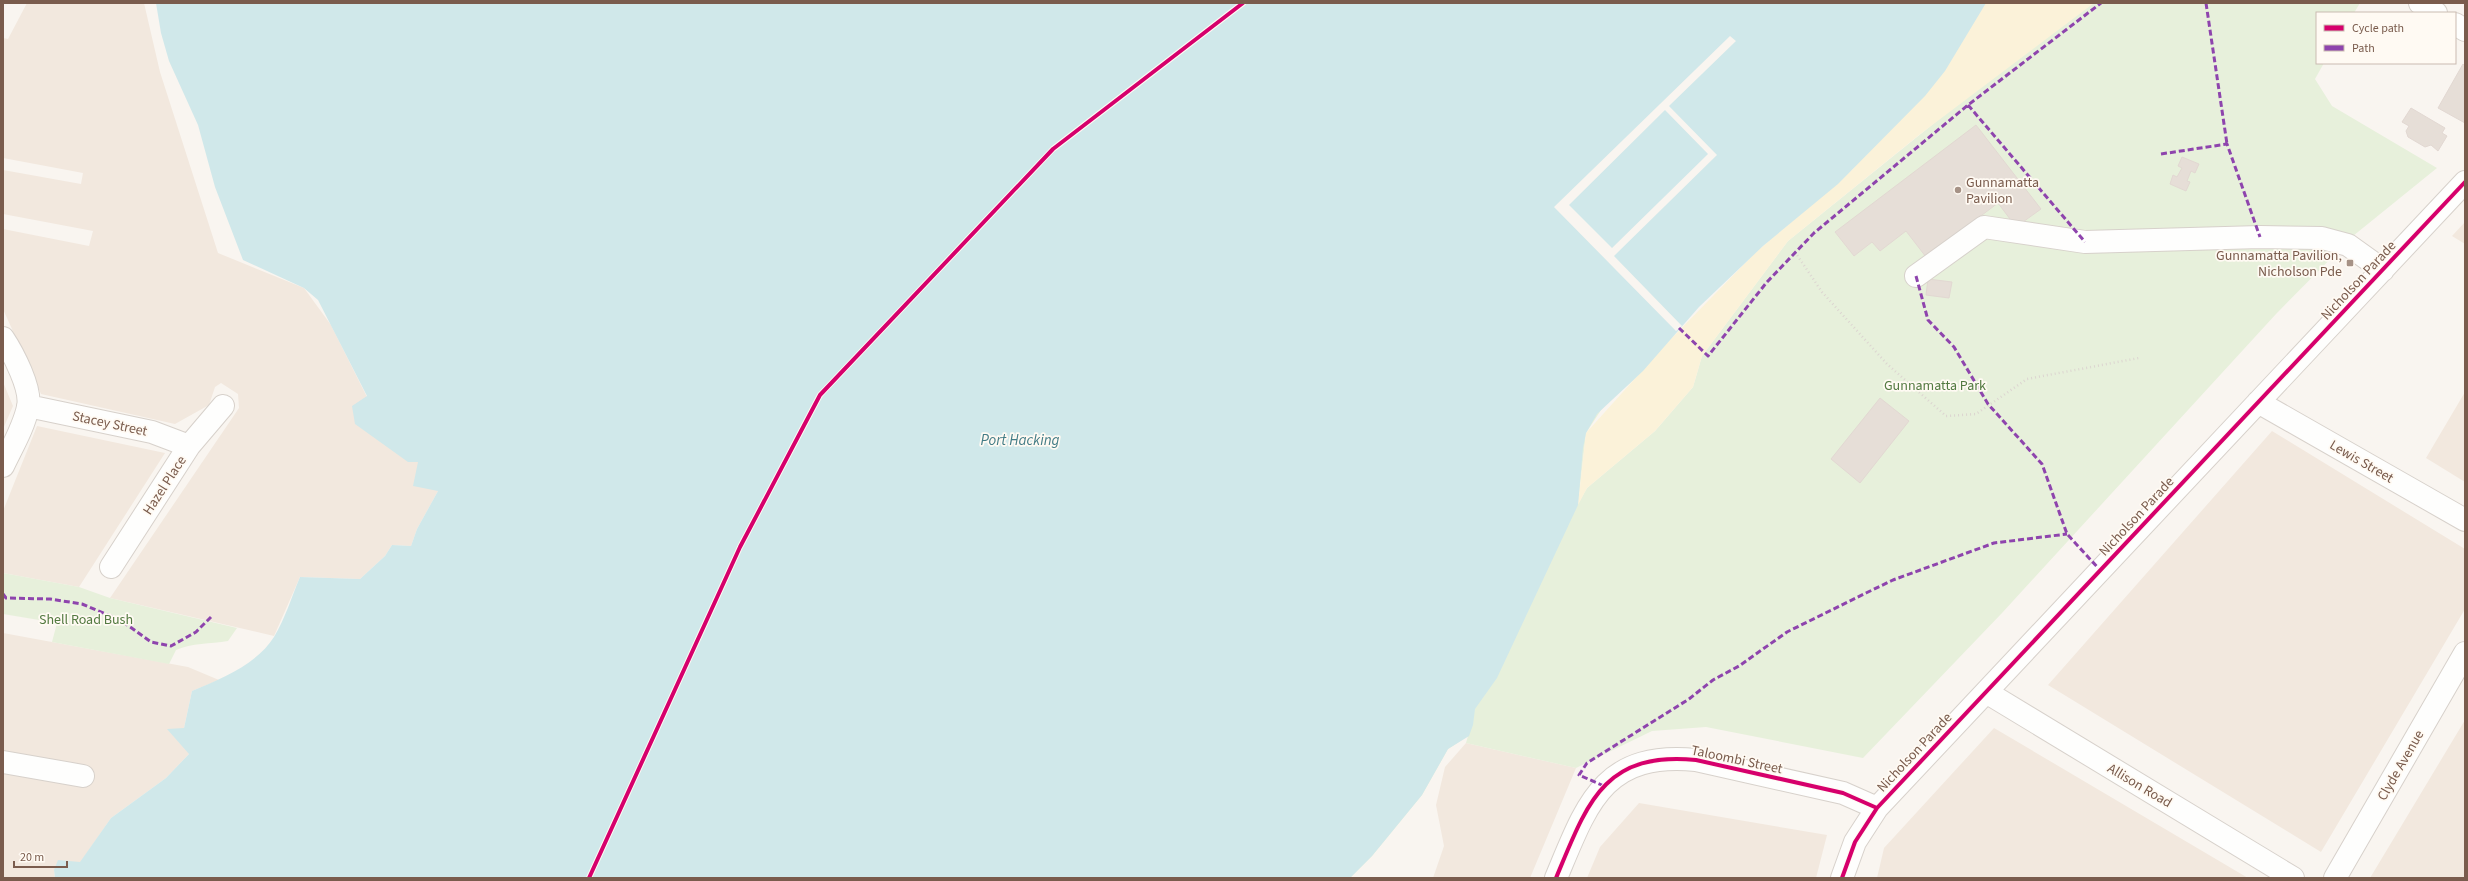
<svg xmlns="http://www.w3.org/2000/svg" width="2468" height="881" font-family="'Source Sans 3',sans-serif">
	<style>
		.residential { fill: #f2e8de }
		.green { fill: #e7f0db }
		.sand { fill: #fbf2d9 }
		.water { fill: #d0e8ea }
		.pier { fill: #f9f5f0; fill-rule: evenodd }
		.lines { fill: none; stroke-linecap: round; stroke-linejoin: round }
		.ferry { stroke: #437c86; stroke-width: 1; stroke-dasharray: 5 4; stroke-linecap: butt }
		.building { fill: #e6ded7; stroke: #e2d8d2 }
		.minor-casing { stroke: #d7d1cb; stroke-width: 24 }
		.path { stroke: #dcd5d0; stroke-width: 2.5; stroke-dasharray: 1 3; stroke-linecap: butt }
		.minor { stroke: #fefefd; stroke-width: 22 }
		.quiet { stroke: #8e44ad; stroke-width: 3; stroke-dasharray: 6 3; stroke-linecap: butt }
		.cycleway-casing { stroke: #fffaf3; stroke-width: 6 }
		.cycleway { stroke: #d6006c; stroke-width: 4 }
		.poi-dot { fill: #a69286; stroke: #fffaf3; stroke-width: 1.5 }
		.labels { text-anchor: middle; stroke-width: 3.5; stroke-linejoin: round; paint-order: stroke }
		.poi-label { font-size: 14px; fill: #7a5c4d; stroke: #fffaf3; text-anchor: start }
		.street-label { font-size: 14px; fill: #7a5c4d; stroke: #fffaf3 }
		.park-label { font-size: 14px; fill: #537a41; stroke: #fffaf3 }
		.water-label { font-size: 15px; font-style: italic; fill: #437c86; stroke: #fffaf3 }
	</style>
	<rect width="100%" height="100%" fill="#f9f5f0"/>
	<path class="residential" d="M27,3H144L160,72L218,253L304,288L331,325L367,397L419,462L438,491L417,529L411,546L392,545L385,556L360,579L300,577L274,636L110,598L239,408L238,394L221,383L215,387L209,405L175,424L41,394L3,309V229L89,246L93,231L3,214V170L81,184L83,173L3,158V38L8,39Z
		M2465,222V244L2452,236Z
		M3,382L13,406L3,429Z
		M2465,392V482L2426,458Z
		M37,426L165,453L79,587L3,573V511Z
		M2272,431L2465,549V609L2321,852L2048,685Z
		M3,633L188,667L219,680L192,691L184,728L189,754L166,778L111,818L80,863L54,870L55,878H3Z
		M2465,720V878H2370Z
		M1994,728L2248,878H1877L1884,848Z
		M1466,743L1576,768L1530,878H1433L1444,846L1436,805L1445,767Z
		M1639,803L1827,835L1816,878H1587L1600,847Z"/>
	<path class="green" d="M2093,3H2360L2354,13H2317V63H2324L2315,79L2332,106L2437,168L2353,236L2276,314L2002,613L1863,758L1706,727L1652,731L1576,768L1466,743L1468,736L1448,749L1422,795L1372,856L1350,878H1098L1237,686L1639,375L1603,407L1586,433L1578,504L1587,488L1655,431L1693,387L1702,356L1788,241L1979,87Z
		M3,573L79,587L110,598L237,628L228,641C210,644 192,643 176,650L169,664L52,642L57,623L3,614Z"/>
	<path class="sand" d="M1982,3H2094L1919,135L1788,241L1702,356L1693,387L1655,431L1587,488L1578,505L1586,433L1667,343L1755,253L1853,169Z"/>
	<path class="water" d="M156,3H1986L1945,71L1925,96L1838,184L1763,246L1699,307L1643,371L1597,414L1586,433L1583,448L1578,505L1497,678L1475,709L1473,725L1469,736L1448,749L1422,795L1372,856L1350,878H55L54,870L58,860L80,862L111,818L166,778L189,754L167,729L184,728L192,691C222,678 256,665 274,637C285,619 292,596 300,577L360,579L385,556L392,545L411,546L417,529L438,491L413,486L418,462H408L355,424L352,406L367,396L318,300L304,288L243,260L215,187L198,125L169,61L161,33Z"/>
	<path class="pier" d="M1730,36L1736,41L1669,106L1717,155L1614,256L1682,326L1676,331L1554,207ZM1665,110L1708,154L1612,248L1569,205Z"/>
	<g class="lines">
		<path class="ferry" d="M589,878L740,547L820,395L1053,149L1243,3"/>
	</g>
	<path class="building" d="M2463,64L2465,66V123L2438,108Z
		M2411,108L2445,128L2442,133L2447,136L2438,151L2431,145L2425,147L2408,137L2406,131L2409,126L2402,122Z
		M1976,125L2041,209L2016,227L1998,203L1926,257L1906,231L1880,251L1872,242L1854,256L1835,232Z
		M2182,157L2199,164L2195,173L2191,171L2187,181L2190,182L2186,191L2170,184L2173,175L2177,177L2182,168L2178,166Z
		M1928,279L1952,282L1949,298L1926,295Z
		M1880,398L1909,421L1860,483L1831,459Z"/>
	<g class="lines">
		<g class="minor-casing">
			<path id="minor" d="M2420,3L2436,13
				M2455,24L2465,30
				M1916,276L1984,227L2085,242L2260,237L2322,238L2348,245L2383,270
				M3,338C13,353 32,389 28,407C24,427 12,447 3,466
				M2258,402L2465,520
				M28,406L152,432L189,446
				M111,567L189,446L223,406
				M1986,692L2293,878
				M3,762L83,776
				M1556,878C1587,804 1603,751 1696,760L1843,793L1877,808
				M1842,878L1855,842L1877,808L2465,182
				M2335,878L2465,653"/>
		</g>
		<path class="path" d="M1795,252L1822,292L1887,364L1946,416L1976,414L2027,379L2139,358"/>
		<use href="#minor" class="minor"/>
		<path class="quiet" d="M2206,3L2227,144
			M1968,105L2085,242
			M2161,154L2227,144L2260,237
			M1916,276L1928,320L1954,347L1988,404L2042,464L2067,534L2100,570
			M1679,328L1708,356L1767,282L1814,233L1968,105L2101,3
			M3,594L6,598L50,599L82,604L122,621L151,642L171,646L196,632L211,617
			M1604,786L1579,775L1587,763L1689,699L1713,680L1739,666L1787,632L1866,593L1893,580L1994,543L2067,534"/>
		<g class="cycleway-casing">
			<path id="cycleway" d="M589,878L740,547L820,395L1053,149L1243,3
				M1556,878C1587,804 1603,751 1696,760L1843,793L1877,808
				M1842,878L1855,842L1877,808L2465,182"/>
		</g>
		<use href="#cycleway" class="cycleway"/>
	</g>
	<g class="poi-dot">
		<circle cx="1958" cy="190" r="4"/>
		<rect x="2346" y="259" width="8" height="8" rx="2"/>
	</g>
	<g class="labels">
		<g class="poi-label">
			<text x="1966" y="187">Gunnamatta<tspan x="1966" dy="16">Pavilion</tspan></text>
			<text x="2342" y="260" text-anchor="end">Gunnamatta Pavilion,<tspan x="2342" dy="16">Nicholson Pde</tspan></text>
		</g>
		<g class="street-label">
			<text transform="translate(2358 280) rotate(-47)" y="5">Nicholson Parade</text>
			<text transform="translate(110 423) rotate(12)" y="5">Stacey Street</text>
			<text transform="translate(2362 461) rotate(30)" y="5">Lewis Street</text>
			<text transform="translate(164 485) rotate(-57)" y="5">Hazel Place</text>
			<text transform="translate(2136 516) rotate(-47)" y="5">Nicholson Parade</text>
			<text transform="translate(1914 752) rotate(-47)" y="5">Nicholson Parade</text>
			<text transform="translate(1737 759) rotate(12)" y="5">Taloombi Street</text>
			<text transform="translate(2400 765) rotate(-60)" y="5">Clyde Avenue</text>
			<text transform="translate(2140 785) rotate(31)" y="5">Allison Road</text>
		</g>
		<g class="park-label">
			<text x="1935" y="390">Gunnamatta Park</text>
			<text x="86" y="624">Shell Road Bush</text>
		</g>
		<g class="water-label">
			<text x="1020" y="445">Port Hacking</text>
		</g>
	</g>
	<rect width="2468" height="881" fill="none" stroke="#7a5c4d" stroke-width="8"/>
	<rect x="2316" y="12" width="140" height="52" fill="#fffaf3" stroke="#cabbb1"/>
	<rect x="2324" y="25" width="20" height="6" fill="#d6006c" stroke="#cabbb1"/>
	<text x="2352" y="32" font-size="12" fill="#7a5c4d">Cycle path</text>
	<rect x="2324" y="45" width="20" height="6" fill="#8e44ad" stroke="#cabbb1"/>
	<text x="2352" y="52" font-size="12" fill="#7a5c4d">Path</text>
	<path d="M14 861v6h53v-6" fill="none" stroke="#7a5c4d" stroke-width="2"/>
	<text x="20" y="861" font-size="12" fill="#7a5c4d" stroke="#fffaf3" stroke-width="3" paint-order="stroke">20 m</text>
</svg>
